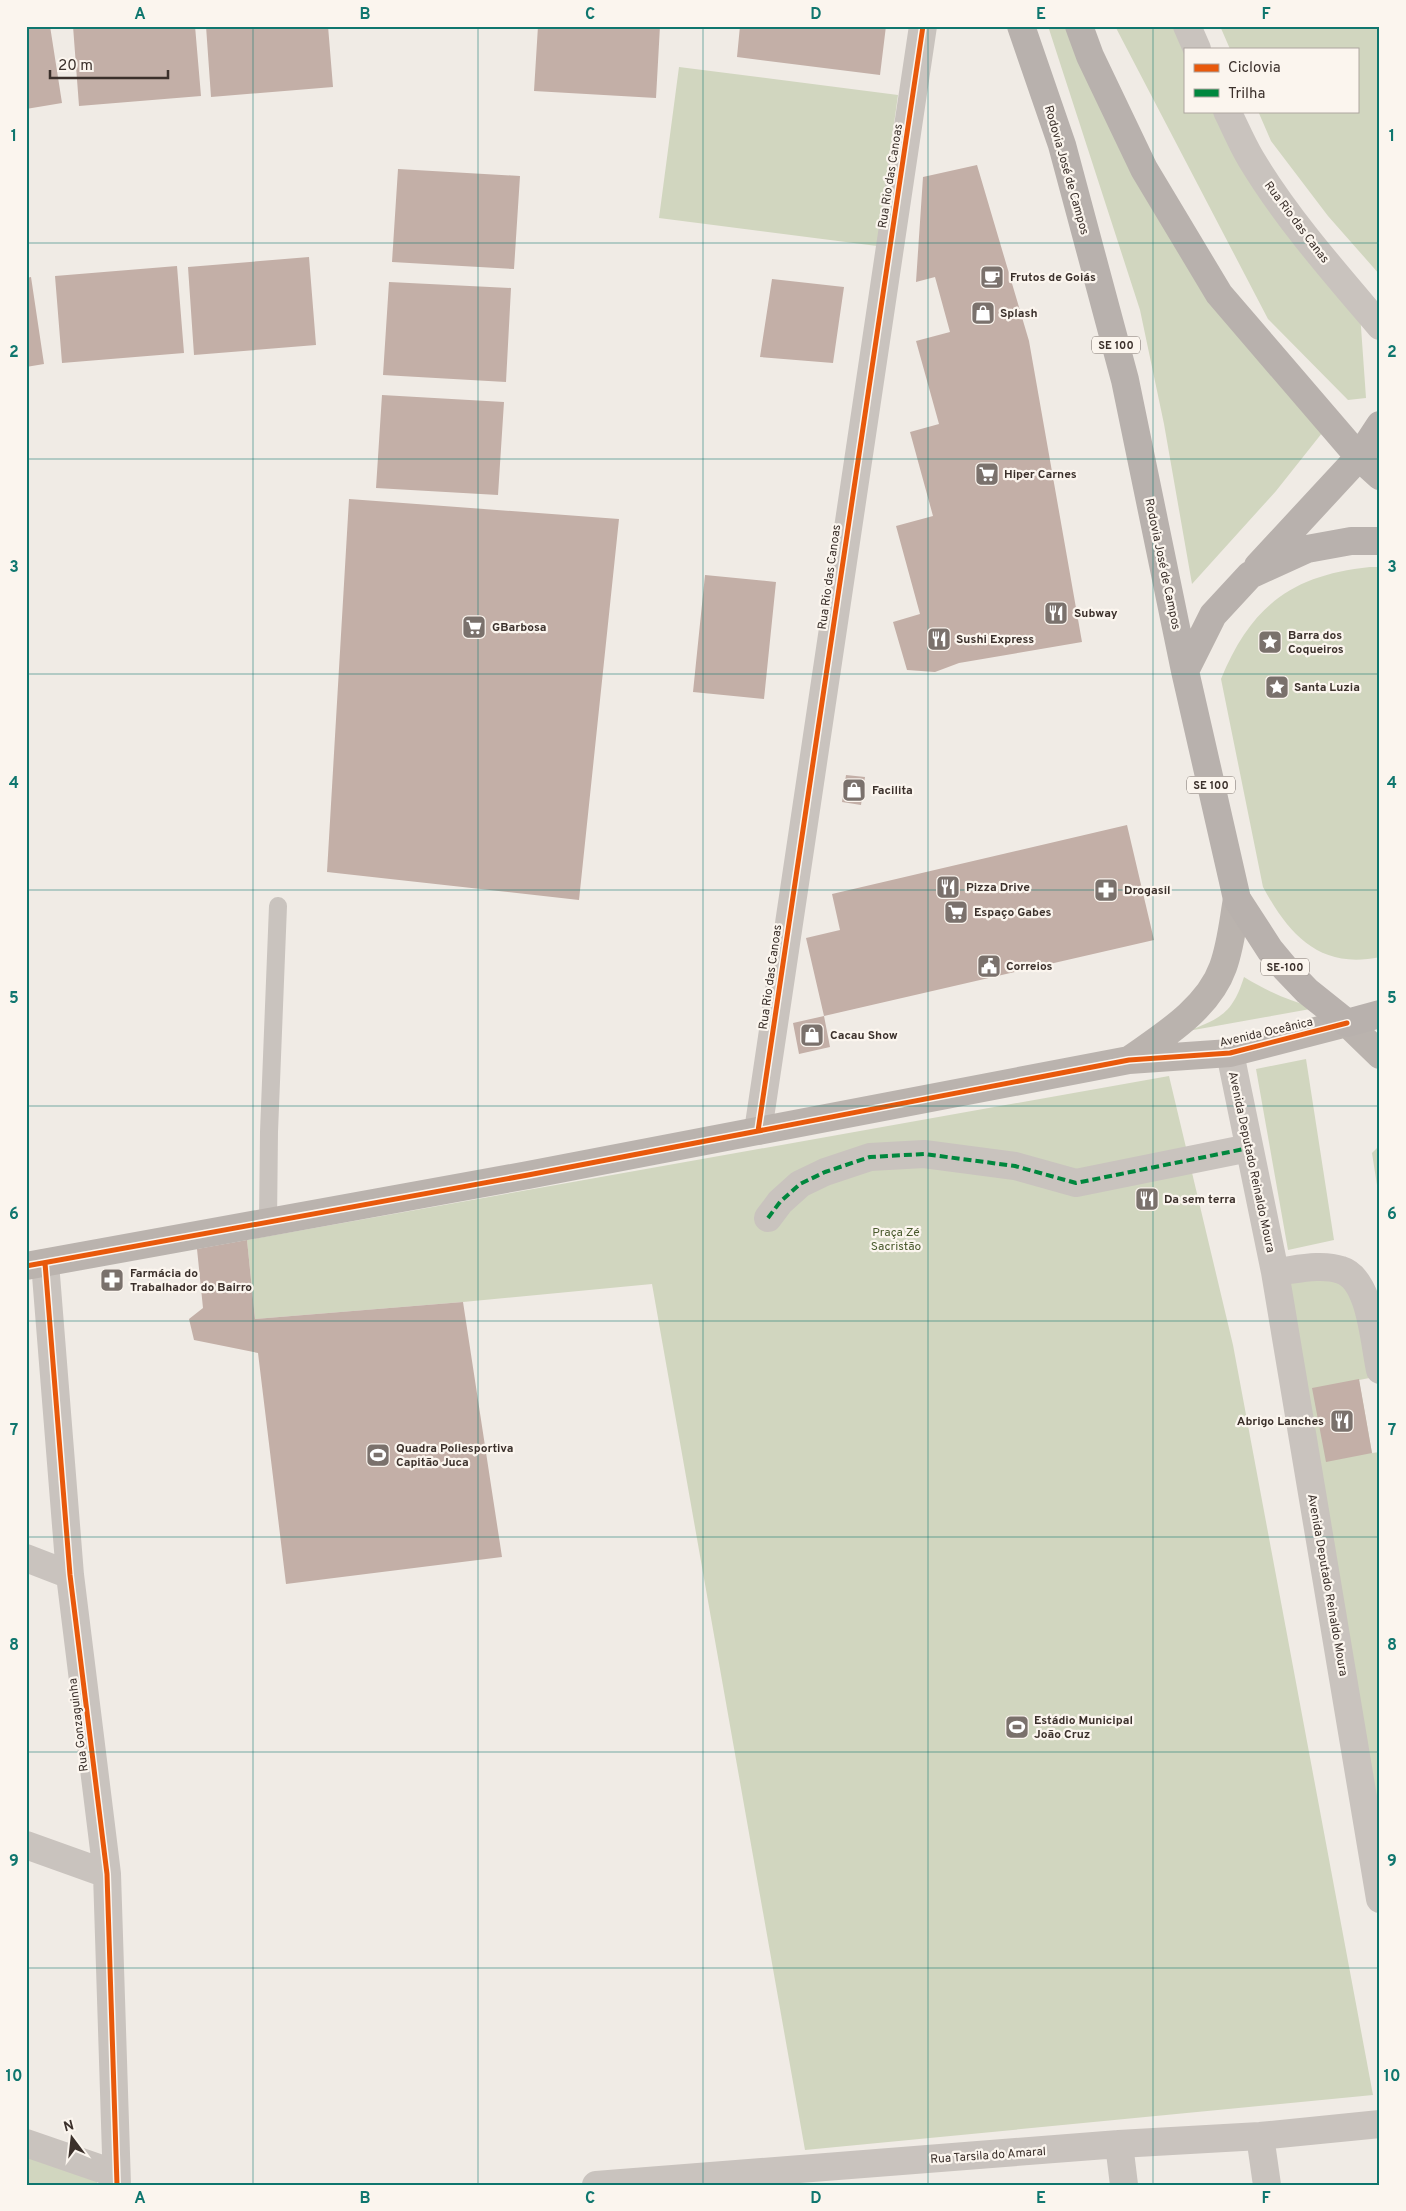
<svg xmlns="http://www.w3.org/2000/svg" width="1406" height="2211" font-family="Overpass,sans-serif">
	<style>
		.green { fill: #d1d6bf }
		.building { fill: #c3afa7 }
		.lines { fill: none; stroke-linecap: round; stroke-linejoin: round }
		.lane { stroke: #c9c3be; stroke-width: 18 }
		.street { stroke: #c9c3be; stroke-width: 28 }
		.secondary { stroke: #bab3ae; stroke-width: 28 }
		.primary { stroke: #b8b1ad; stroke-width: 28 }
		.quiet { stroke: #00873e; stroke-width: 4; stroke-dasharray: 8 4; stroke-linecap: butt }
		.cycleway-casing { stroke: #fbf5ee; stroke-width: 8 }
		.cycleway { stroke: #e8590c; stroke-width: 5 }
		.grid { fill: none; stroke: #0f766e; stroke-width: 1; stroke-opacity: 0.55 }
		.labels { text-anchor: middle; stroke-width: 4.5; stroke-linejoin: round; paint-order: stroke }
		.shield { fill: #fbf5ee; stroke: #756b66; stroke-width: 1 }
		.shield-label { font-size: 11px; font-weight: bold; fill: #3b302b }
		.street-label { font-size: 12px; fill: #3b302b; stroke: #fbf5ee }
		.poi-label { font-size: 12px; font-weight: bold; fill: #3b302b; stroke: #fbf5ee; text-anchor: start }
		.park-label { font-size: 12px; fill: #4a5a2e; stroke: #fbf5ee }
		.neatline { fill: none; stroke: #0f766e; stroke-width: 2 }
		.grid-label { font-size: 16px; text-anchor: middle; font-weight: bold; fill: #0f766e }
	</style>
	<rect width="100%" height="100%" fill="#f0ebe5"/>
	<path class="green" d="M1048,26H1079L1185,241L1326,428L1276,491L1192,584L1164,424L1140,310Z
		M1115,26H1184L1185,111H1227L1360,313L1366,398L1348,400L1268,319Z
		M1220,26H1380V275L1328,216L1271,141L1258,111H1357V49H1230Z
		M679,67L898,95L877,246L659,218Z
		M1370,567H1380V957C1320,970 1289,935 1263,887L1221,679C1251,606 1292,575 1370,567Z
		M1244,977C1267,991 1289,1001 1316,1008L1188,1031C1222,1018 1233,1012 1244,977Z
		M1306,1059L1334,1240L1288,1250L1256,1069Z
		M1169,1076L1233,1345L1373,2095L805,2150L652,1284L463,1302L255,1319L247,1240Z
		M1380,1145V1197L1379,1198L1372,1153Z
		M1341,1270L1380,1376L1359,1380L1372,1453L1380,1452V1899L1275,1272Z
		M26,2154L97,2178V2185H26Z"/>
	<path class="building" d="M26,26H50L62,103L26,109Z
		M73,26H195L201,96L79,106Z
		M206,26H328L333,87L211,97Z
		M538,26H660L656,98L534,91Z
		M740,26H886L880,75L737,57Z
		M977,165L1029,341L1082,642L959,663L935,672L907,670L893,622L920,614L896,526L933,516L910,432L939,424L916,341L950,332L935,277L916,282L923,177Z
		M398,169L520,176L514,269L392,262Z
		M309,257L316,345L194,355L188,267Z
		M177,266L184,353L62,363L55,276Z
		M31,277L44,364L26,367V278Z
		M772,279L844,287L833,363L760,357Z
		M389,282L511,288L506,382L383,375Z
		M382,395L504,402L498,495L376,488Z
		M349,499L619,519L579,900L327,872Z
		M705,575L776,582L764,699L693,692Z
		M846,775L865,777L861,805L842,802Z
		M1127,825L1154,940L824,1016L806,938L840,930L832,894Z
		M824,1016L830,1047L799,1054L793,1023Z
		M247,1240L255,1319L463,1302L502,1557L286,1584L258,1353L194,1340L189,1319L203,1308L197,1249Z
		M1359,1379L1372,1453L1326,1462L1312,1388Z"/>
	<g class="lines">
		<path class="lane" d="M268,1222L269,1132L278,906"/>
		<path class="street" d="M1187,26L1197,49
			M1227,111C1235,127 1242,144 1251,159C1287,219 1335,273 1380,326
			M1230,1053L1275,1272L1380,1899
			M758,1131L923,26
			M768,1218L780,1202L800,1184L825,1172L870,1157L924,1154L1015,1166L1076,1183L1249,1148
			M45,1263L70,1575L107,1874L117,2185
			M1275,1272C1295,1270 1321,1263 1341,1270C1371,1279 1374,1343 1380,1370
			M26,1558L70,1575
			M26,1845L107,1874
			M1260,2136L1267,2185
			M26,2143L116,2174
			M1119,2144L1124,2185
			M596,2185L1119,2144L1260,2136L1380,2124"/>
		<path class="secondary" d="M1129,1060C1163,1036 1208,1009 1223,967C1231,945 1233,922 1237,899
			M26,1266L528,1175L1129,1060L1230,1053L1347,1023L1380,1055"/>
		<path class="primary" d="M1021,26L1062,145L1125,380L1185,671L1237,899L1270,950L1285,968L1307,991L1347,1023L1380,1014
			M1079,26L1090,56L1144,169L1219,294L1359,457L1380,476
			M1258,566L1359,457L1380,425
			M1185,671L1213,615L1250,575L1307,549L1351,541H1380"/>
		<path class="quiet" d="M768,1218L780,1202L800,1184L825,1172L870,1157L924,1154L1015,1166L1076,1183L1249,1148"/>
		<g class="cycleway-casing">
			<path id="cycleway" d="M758,1131L923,26
				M45,1263L70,1575L107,1874L117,2185
				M26,1266L528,1175L1129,1060L1230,1053L1347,1023"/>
		</g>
		<use href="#cycleway" class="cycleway"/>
	</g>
	<path class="grid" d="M253,26V2185M478,26V2185M703,26V2185M928,26V2185M1153,26V2185M26,243H1380M26,459H1380M26,674H1380M26,890H1380M26,1106H1380M26,1321H1380M26,1537H1380M26,1752H1380M26,1968H1380"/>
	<defs>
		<g id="cafe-square" transform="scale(1.25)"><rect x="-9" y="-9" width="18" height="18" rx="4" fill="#7a716c" stroke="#fbf5ee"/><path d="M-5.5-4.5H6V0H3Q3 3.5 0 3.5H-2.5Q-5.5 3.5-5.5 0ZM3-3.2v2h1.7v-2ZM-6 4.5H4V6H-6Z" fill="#fff"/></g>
		<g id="shop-square" transform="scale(1.25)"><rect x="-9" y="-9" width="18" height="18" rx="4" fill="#7a716c" stroke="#fbf5ee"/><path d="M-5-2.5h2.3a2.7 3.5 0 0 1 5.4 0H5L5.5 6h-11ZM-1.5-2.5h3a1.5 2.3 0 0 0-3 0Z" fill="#fff"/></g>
		<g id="supermarket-square" transform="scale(1.25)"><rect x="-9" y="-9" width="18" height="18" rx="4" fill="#7a716c" stroke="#fbf5ee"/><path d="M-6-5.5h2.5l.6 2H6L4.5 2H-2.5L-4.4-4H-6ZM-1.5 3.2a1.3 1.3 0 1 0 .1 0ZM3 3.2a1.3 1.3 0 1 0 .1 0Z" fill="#fff"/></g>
		<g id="restaurant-square" transform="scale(1.25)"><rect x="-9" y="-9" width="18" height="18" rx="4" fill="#7a716c" stroke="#fbf5ee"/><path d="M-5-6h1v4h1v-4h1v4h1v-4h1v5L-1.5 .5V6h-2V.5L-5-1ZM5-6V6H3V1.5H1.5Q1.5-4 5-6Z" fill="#fff"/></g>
		<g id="sight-square" transform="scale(1.25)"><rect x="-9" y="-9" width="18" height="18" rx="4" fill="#7a716c" stroke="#fbf5ee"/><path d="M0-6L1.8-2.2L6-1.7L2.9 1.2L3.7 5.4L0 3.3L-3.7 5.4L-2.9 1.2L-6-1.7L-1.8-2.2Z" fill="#fff"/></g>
		<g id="pharmacy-square" transform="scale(1.25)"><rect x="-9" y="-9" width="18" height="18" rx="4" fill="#7a716c" stroke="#fbf5ee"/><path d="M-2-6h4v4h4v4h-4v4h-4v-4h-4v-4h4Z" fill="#fff"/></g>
		<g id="civic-square" transform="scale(1.25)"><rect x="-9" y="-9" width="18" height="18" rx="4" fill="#7a716c" stroke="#fbf5ee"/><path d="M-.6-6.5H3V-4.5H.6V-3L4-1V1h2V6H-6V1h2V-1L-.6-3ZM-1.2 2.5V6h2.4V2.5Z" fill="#fff"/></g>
		<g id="stadium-square" transform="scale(1.25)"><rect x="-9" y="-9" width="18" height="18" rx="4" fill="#7a716c" stroke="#fbf5ee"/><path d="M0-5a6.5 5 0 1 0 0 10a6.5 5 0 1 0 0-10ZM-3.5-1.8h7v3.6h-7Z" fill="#fff"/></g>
	</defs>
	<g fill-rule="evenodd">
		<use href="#cafe-square" x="992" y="277"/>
		<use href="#shop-square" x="983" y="313"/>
		<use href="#supermarket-square" x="987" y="474"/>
		<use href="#restaurant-square" x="1056" y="613"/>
		<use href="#supermarket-square" x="474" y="627"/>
		<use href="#restaurant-square" x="939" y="639"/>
		<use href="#sight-square" x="1270" y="642"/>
		<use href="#sight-square" x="1277" y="687"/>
		<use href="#shop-square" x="854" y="790"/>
		<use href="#restaurant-square" x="948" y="887"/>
		<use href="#pharmacy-square" x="1106" y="890"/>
		<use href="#supermarket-square" x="956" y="912"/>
		<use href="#civic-square" x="989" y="966"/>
		<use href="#shop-square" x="812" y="1035"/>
		<use href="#restaurant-square" x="1147" y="1199"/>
		<use href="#pharmacy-square" x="112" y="1280"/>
		<use href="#restaurant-square" x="1342" y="1421"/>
		<use href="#stadium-square" x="378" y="1455"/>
		<use href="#stadium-square" x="1017" y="1727"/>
	</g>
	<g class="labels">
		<g class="shield">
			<rect x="1092" y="336.5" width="48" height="17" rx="4"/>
			<rect x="1187" y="776.5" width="48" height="17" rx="4"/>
			<rect x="1261" y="958.5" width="48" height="17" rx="4"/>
		</g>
		<g class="shield-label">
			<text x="1116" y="349">SE 100</text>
			<text x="1211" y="789">SE 100</text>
			<text x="1285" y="971">SE-100</text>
		</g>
		<g class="street-label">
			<text transform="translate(1067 170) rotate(74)" y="4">Rodovia José de Campos</text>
			<text transform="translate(890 176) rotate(-81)" y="4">Rua Rio das Canoas</text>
			<text transform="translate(1297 222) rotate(53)" y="4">Rua Rio das Canas</text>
			<text transform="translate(1163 564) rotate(78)" y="4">Rodovia José de Campos</text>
			<text transform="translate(829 577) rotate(-82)" y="4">Rua Rio das Canoas</text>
			<text transform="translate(770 977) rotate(-82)" y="4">Rua Rio das Canoas</text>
			<text transform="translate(1266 1032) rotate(-13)" y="4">Avenida Oceânica</text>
			<text transform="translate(1252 1162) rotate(78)" y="4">Avenida Deputado Reinaldo Moura</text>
			<text transform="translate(1328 1585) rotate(80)" y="4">Avenida Deputado Reinaldo Moura</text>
			<text transform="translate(78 1725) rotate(-97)" y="4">Rua Gonzaguinha</text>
			<text transform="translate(988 2155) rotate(-4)" y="4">Rua Tarsila do Amaral</text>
		</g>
		<g class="poi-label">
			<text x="1010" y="281">Frutos de Goiás</text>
			<text x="1000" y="317">Splash</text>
			<text x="1004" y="478">Hiper Carnes</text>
			<text x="1074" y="617">Subway</text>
			<text x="492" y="631">GBarbosa</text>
			<text x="1288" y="639">Barra dos<tspan x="1288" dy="14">Coqueiros</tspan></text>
			<text x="956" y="643">Sushi Express</text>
			<text x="1294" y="691">Santa Luzia</text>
			<text x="872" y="794">Facilita</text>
			<text x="966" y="891">Pizza Drive</text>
			<text x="1124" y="894">Drogasil</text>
			<text x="974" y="916">Espaço Gabes</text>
			<text x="1006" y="970">Correios</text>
			<text x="830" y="1039">Cacau Show</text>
			<text x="1164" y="1203">Da sem terra</text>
			<text x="130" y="1277">Farmácia do<tspan x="130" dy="14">Trabalhador do Bairro</tspan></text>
			<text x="1324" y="1425" text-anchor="end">Abrigo Lanches</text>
			<text x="396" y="1452">Quadra Poliesportiva<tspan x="396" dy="14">Capitão Juca</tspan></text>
			<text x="1034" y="1724">Estádio Municipal<tspan x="1034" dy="14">João Cruz</tspan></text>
		</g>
		<g class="park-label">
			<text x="896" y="1236">Praça Zé<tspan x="896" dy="14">Sacristão</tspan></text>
		</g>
	</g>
	<rect width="1406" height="2211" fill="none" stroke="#fbf5ee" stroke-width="55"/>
	<rect x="1184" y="48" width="175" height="65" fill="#fbf5ee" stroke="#aea6a0"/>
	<rect x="1194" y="64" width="25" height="8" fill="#e8590c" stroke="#aea6a0"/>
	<text x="1228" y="72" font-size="15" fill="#3b302b">Ciclovia</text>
	<rect x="1194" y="89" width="25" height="8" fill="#00873e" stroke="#aea6a0"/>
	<text x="1228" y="98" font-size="15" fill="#3b302b">Trilha</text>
	<g transform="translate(72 2138) rotate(345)" stroke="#fbf5ee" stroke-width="4" paint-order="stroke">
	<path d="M0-4L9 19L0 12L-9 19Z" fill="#3b302b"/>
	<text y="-8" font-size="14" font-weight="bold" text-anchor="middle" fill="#3b302b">N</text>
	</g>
	<path d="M50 70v8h118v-8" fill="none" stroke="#3b302b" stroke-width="2.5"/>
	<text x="58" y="70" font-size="15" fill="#3b302b" stroke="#fbf5ee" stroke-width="4" paint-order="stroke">20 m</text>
	<rect x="28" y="28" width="1350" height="2156" class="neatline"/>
	<g class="grid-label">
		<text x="140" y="19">A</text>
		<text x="365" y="19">B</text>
		<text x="590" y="19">C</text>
		<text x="816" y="19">D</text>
		<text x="1041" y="19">E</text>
		<text x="1266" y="19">F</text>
		<text x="14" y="141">1</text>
		<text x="1392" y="141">1</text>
		<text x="14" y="357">2</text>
		<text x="1392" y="357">2</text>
		<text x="14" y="572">3</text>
		<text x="1392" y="572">3</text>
		<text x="14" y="788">4</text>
		<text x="1392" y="788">4</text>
		<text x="14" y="1003">5</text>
		<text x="1392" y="1003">5</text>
		<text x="14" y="1219">6</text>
		<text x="1392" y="1219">6</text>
		<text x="14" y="1435">7</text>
		<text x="1392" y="1435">7</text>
		<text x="14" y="1650">8</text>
		<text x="1392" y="1650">8</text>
		<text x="14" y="1866">9</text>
		<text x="1392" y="1866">9</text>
		<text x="14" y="2081">10</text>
		<text x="1392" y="2081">10</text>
		<text x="140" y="2203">A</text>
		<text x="365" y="2203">B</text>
		<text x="590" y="2203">C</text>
		<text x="816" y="2203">D</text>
		<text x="1041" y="2203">E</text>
		<text x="1266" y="2203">F</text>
	</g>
</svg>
